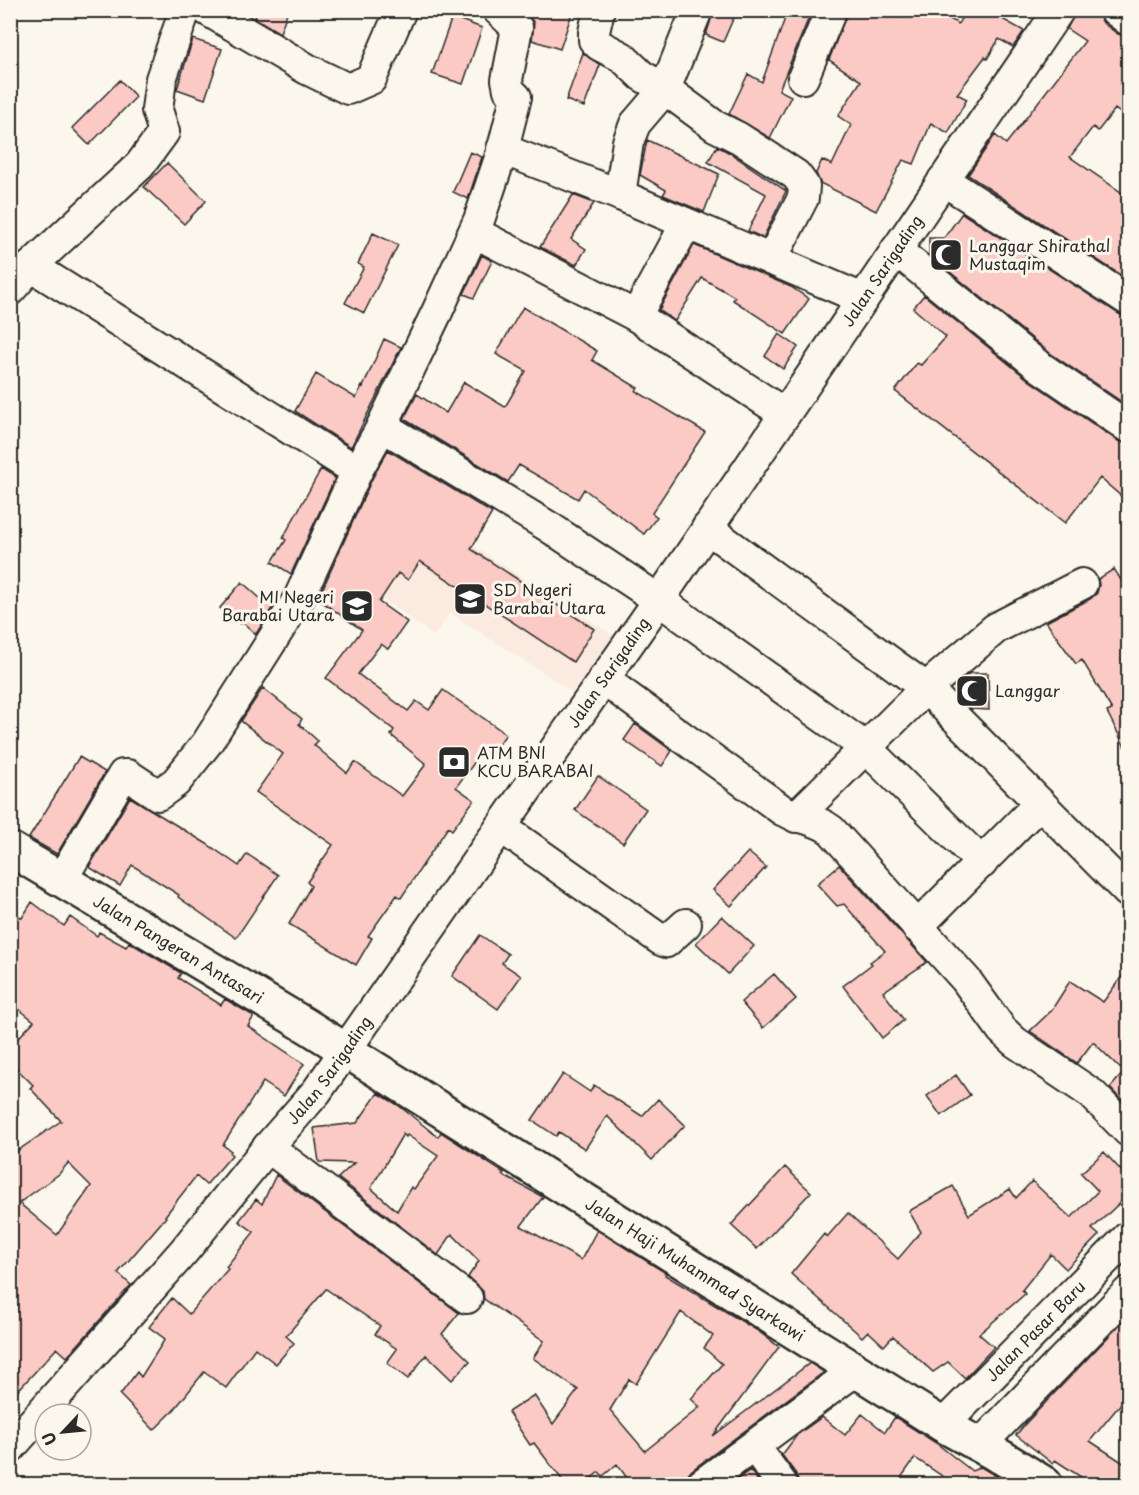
<svg xmlns="http://www.w3.org/2000/svg" width="1139" height="1495" font-family="'Playpen Sans',sans-serif">
	<style>
		.built { fill: #fbeae0 }
		.building { fill: #fbcac5; stroke: #2b2b2b; stroke-width: 1.5; fill-rule: evenodd }
		.lines { fill: none; stroke-linecap: round; stroke-linejoin: round }
		.minor-casing { stroke: #2b2b2b; stroke-width: 34 }
		.major-casing { stroke: #2b2b2b; stroke-width: 38 }
		.minor { stroke: #fbf7ec; stroke-width: 30 }
		.major { stroke: #fbf7ec; stroke-width: 33 }
		.labels { text-anchor: middle; stroke-width: 6; stroke-linejoin: round; paint-order: stroke }
		.poi-label { font-size: 16px; fill: #2b2b2b; stroke: #fbf7ec; text-anchor: start }
		.street-label { font-size: 16px; fill: #2b2b2b; stroke: #fbf7ec }
	</style>
	<rect width="100%" height="100%" fill="#fbf7ec"/>
	<filter id="ink" filterUnits="userSpaceOnUse"><feTurbulence type="fractalNoise" baseFrequency=".0167" numOctaves="2"/><feDisplacementMap in="SourceGraphic" scale="12" xChannelSelector="R" yChannelSelector="G"/><feConvolveMatrix kernelMatrix="1 2 1 2 8 2 1 2 1" color-interpolation-filters="sRGB"/></filter>
	<g filter="url(#ink)">
		<path class="built" d="M369,480L613,635L573,692L450,613L434,636L364,585L379,562L335,532Z"/>
		<path class="building" d="M257,10H288L280,33L255,18Z
			M528,10H573L560,49L532,40L534,23L527,14Z
			M714,10H737L723,42L706,35Z
			M788,10H812L779,90L791,96L770,138L729,114L748,74L762,82Z
			M848,10H892L905,18L910,10H936L958,24L966,10H1010L1004,20L1024,31L1013,47L999,39L987,59L985,57L957,94L967,99L948,133L931,123L914,164L903,160L876,211L820,183L816,173L822,160L832,165L851,125L838,116L861,81L829,60Z
			M1076,10H1098L1099,17L1104,24L1118,34L1128,37V119L1115,109L1098,131L1093,127L1070,157L1128,197V280L968,175L995,135L1006,144L1085,41L1067,29Z
			M452,17L482,28L463,84L432,74Z
			M193,39L222,49L205,99L177,89Z
			M583,53L600,65L584,107L566,100Z
			M120,80L136,97L89,145L72,128Z
			M647,140L719,174L704,212L663,195L666,190L640,175Z
			M717,146L730,153L786,191L763,238L748,231L766,194L708,162Z
			M470,152L482,157L468,199L453,192Z
			M167,163L206,201L184,224L144,187Z
			M573,195L594,203L571,239L586,249L576,265L540,247Z
			M962,213L1119,314L1128,317V406L1050,353L929,255V238H944Z
			M373,233L398,245L364,313L345,303L364,267L358,264Z
			M694,245L791,287L809,299L785,334L733,300L735,297L702,278L675,321L659,310Z
			M482,255L492,261L474,298L464,294Z
			M924,295L1030,381L1118,441L1128,444V502L1100,478L1065,523L895,391L917,363L921,365L946,337L913,308Z
			M523,307L597,351L592,360L638,388L636,391L705,432L652,513L657,517L644,534L584,489L578,499L519,465L508,482L404,419L417,394L446,413L464,382L505,407L526,371L496,354Z
			M779,334L798,347L783,369L765,356Z
			M384,339L401,347L351,447L295,411L316,374L356,398L362,386L363,387Z
			M388,450L492,513L471,549L594,629L573,662L420,561L408,580L398,573L379,602L407,622L388,649L381,644L358,674L408,711L416,701L429,710L443,690L506,734L493,753L486,747L456,787L474,800L452,830L448,827L401,898L397,895L368,936L372,938L356,965L289,924L311,886L307,882L333,845L256,792L283,754L241,721L263,688L302,719L299,724L318,741L314,745L347,773L355,762L402,796L426,764L391,735L394,730L326,678L362,630L318,599L372,479Z
			M321,469L335,478L291,574L272,562L286,540L283,538Z
			M1114,569L1128,591V753L1107,712L1112,710L1082,660L1076,664L1046,622L1090,599L1097,593L1099,585L1098,579Z
			M242,582L262,600L265,596L274,605L256,634L242,622L240,624L220,608Z
			M970,673H988L989,710L971,709L956,693L954,686Z
			M635,724L672,751L662,766L624,740Z
			M79,757L105,772L57,854L29,838Z
			M598,776L646,809L623,843L575,810Z
			M130,797L207,844L239,866L247,854L278,875L236,938L178,897L179,895L132,865L120,886L89,867Z
			M748,852L766,867L731,906L713,890Z
			M839,865L927,962L883,992L904,1020L882,1038L843,986L872,964L870,962L885,951L844,904L837,906L817,884Z
			M32,902L64,926L70,917L97,936L99,932L126,947L129,942L181,973L178,978L221,1005L225,999L252,1015L253,1018L248,1026L304,1064L284,1096L263,1082L223,1145L231,1151L230,1153L232,1155L206,1185L196,1176L165,1216L166,1217L118,1273L131,1285L67,1357L57,1348L10,1399V1156L61,1121L30,1088L33,1085L10,1062V1047L34,1021L10,1002V910L22,918ZM68,1163L91,1186L57,1235L19,1203L59,1174Z
			M722,916L754,946L728,974L696,943Z
			M480,935L508,954L502,963L521,976L498,1009L452,976Z
			M1128,968V1107L1110,1088L1124,1072L1093,1042L1077,1063L1030,1031L1051,1011L1070,981L1103,1002Z
			M774,974L796,999L763,1028L741,1002Z
			M563,1074L590,1092L594,1085L642,1116L658,1099L685,1125L652,1160L607,1116L585,1149L559,1132L556,1136L532,1120Z
			M956,1075L970,1095L941,1116L927,1096Z
			M378,1093L398,1105L438,1137L441,1132L504,1173L502,1175L543,1197L521,1226L581,1260L597,1230L666,1273L665,1275L758,1331L779,1347L713,1436L810,1363L824,1372L692,1470L686,1477L685,1485H632L617,1464L603,1476L599,1472L583,1485H566L534,1443L530,1445L508,1412L534,1395L553,1424L578,1390L533,1358L544,1341L484,1299L483,1291L468,1277L479,1261L452,1234L438,1255L338,1178L354,1163L319,1162L314,1128L357,1123ZM403,1134L406,1137L407,1135L438,1156L414,1189L411,1187L397,1211L371,1188ZM681,1312L713,1336L704,1348L722,1364L691,1399L700,1407L645,1451L610,1410L629,1379L636,1384Z
			M1104,1152L1128,1178V1195L1092,1229L1099,1235L1066,1269L1051,1254L1022,1290L1025,1294L979,1334L994,1347L965,1378L948,1362L933,1372L893,1336L884,1346L868,1331L862,1337L791,1274L824,1234L827,1237L848,1213L898,1259L921,1232L909,1211L953,1186L969,1215L1010,1189L1016,1198L1032,1181L1071,1218L1098,1191L1081,1173Z
			M785,1167L811,1192L757,1249L731,1225Z
			M276,1175L459,1313L442,1334L470,1361L452,1380L426,1355L408,1379L387,1363L397,1349L375,1334L380,1326L326,1289L286,1336L294,1343L276,1364L255,1348L226,1388L204,1372L174,1410L154,1430L120,1395L137,1372L141,1377L165,1339L149,1327L172,1298L189,1314L228,1269L226,1267L254,1232L239,1221L256,1199L262,1204Z
			M1128,1316V1395L1090,1441L1128,1466V1469L1119,1485H1093L1055,1460L1052,1463L1016,1435L1026,1423Z
			M862,1414L885,1432L895,1417L936,1443L972,1471L981,1467L999,1478L1005,1485H945L951,1482L915,1458L896,1485H799L796,1474L782,1455L797,1435L822,1417L845,1435Z
			M750,1470L761,1485H730Z"/>
		<g class="lines">
			<g class="minor-casing">
				<g id="minor">
					<path d="M185,10L161,79L157,110L164,132L140,165L31,266L357,471"/>
					<path d="M207,10L307,69L348,89L371,79L401,10"/>
					<path d="M599,10L594,32V40L599,45L622,57L642,76L665,89L715,126L739,138L796,175L804,186L803,198L771,260"/>
					<path d="M1115,10L1128,20"/>
					<path d="M803,78L831,10"/>
					<path d="M502,149L620,195L863,299"/>
					<path d="M943,180L1128,300"/>
					<path d="M620,195L628,142L635,124L665,89L697,10"/>
					<path d="M474,232L636,316L785,414"/>
					<path d="M896,250L1040,367L1128,427"/>
					<path d="M10,290L31,266"/>
					<path d="M636,316L686,224"/>
					<path d="M382,426L549,527L659,600L865,747L982,863"/>
					<path d="M707,528L926,688L1128,892"/>
					<path d="M603,679L782,810C798,818 817,819 831,830L966,980L1002,1030L1015,1042L1092,1094L1128,1131"/>
					<path d="M796,817L926,688L996,628L1082,584"/>
					<path d="M501,827L661,940L666,942L686,924"/>
					<path d="M62,879L123,775H128L158,795L176,782L207,743L299,598L357,471L380,430L437,312L479,220L502,152L516,97L509,90L507,80L517,28L498,10"/>
					<path d="M917,927L1040,803"/>
					<path d="M268,1147L467,1298"/>
					<path id="s1" d="M943,1425L1128,1237"/>
					<path d="M980,1445L1128,1292"/>
					<path d="M755,1447L782,1484"/>
					<path id="s2" d="M10,1448L184,1251L268,1147L317,1091L659,600L1059,10"/>
					<path d="M702,1484L856,1370"/>
				</g>
			</g>
			<g class="major-casing">
				<g id="major">
					<path id="s3" d="M10,849L307,1026L943,1425L1003,1458L1045,1484"/>
				</g>
			</g>
			<use href="#minor" class="minor"/>
			<use href="#major" class="major"/>
		</g>
	</g>
	<defs>
		<g id="mosque-square" transform="scale(1.725)"><rect x="-9" y="-9" width="18" height="18" rx="4" fill="#2b2b2b" stroke="#fbf7ec"/><path d="M3.5-4.9A6 6 0 1 0 3.5 4.9A5 5 0 1 1 3.5-4.9Z" fill="#fff"/></g>
		<g id="school-square" transform="scale(1.725)"><rect x="-9" y="-9" width="18" height="18" rx="4" fill="#2b2b2b" stroke="#fbf7ec"/><path d="M0-5L7-2L0 1L-7-2ZM-4 1L0 2.5L4 1V4Q0 6-4 4Z" fill="#fff"/></g>
		<g id="bank-square" transform="scale(1.725)"><rect x="-9" y="-9" width="18" height="18" rx="4" fill="#2b2b2b" stroke="#fbf7ec"/><path d="M-6-4H6V4H-6ZM0-2.3a2.3 2.3 0 1 0 0 4.6a2.3 2.3 0 1 0 0-4.6Z" fill="#fff"/></g>
	</defs>
	<g fill-rule="evenodd">
		<use href="#mosque-square" x="946" y="255"/>
		<use href="#school-square" x="470" y="599"/>
		<use href="#school-square" x="357" y="606"/>
		<use href="#mosque-square" x="972" y="691"/>
		<use href="#bank-square" x="454" y="762"/>
	</g>
	<g class="labels">
		<g class="poi-label">
			<text x="969" y="252">Langgar Shirathal<tspan x="969" dy="18">Mustaqim</tspan></text>
			<text x="493" y="596">SD Negeri<tspan x="493" dy="18">Barabai Utara</tspan></text>
			<text x="334" y="603" text-anchor="end">MI Negeri<tspan x="334" dy="18">Barabai Utara</tspan></text>
			<text x="995" y="697">Langgar</text>
			<text x="477" y="759">ATM BNI<tspan x="477" dy="18">KCU BARABAI</tspan></text>
		</g>
		<g class="street-label">
			<text dy="6" stroke="none"><textPath href="#s2" startOffset="1467">Jalan Sarigading</textPath></text>
			<text dy="6" stroke="none"><textPath href="#s2" startOffset="981">Jalan Sarigading</textPath></text>
			<text dy="6" stroke="none"><textPath href="#s3" startOffset="196">Jalan Pangeran Antasari</textPath></text>
			<text dy="6" stroke="none"><textPath href="#s2" startOffset="495">Jalan Sarigading</textPath></text>
			<text dy="6" stroke="none"><textPath href="#s3" startOffset="804">Jalan Haji Muhammad Syarkawi</textPath></text>
			<text dy="6" stroke="none"><textPath href="#s1" startOffset="132">Jalan Pasar Baru</textPath></text>
		</g>
	</g>
	<rect width="1139" height="1495" fill="none" stroke="#fbf7ec" stroke-width="36"/>
	<rect x="18" y="18" width="1103" height="1459" fill="none" stroke="#2b2b2b" stroke-width="2" filter="url(#ink)"/>
	<g transform="translate(63 1432) rotate(244)"><circle r="28" fill="#fbf7ec" stroke="#a8a59f" stroke-width="1.5"/>
	<path d="M0-4.5L10 22L0 15L-10 22Z" fill="#2b2b2b"/>
	<text y="-9" font-size="16" font-weight="bold" text-anchor="middle" fill="#2b2b2b">U</text>
	</g>
</svg>
